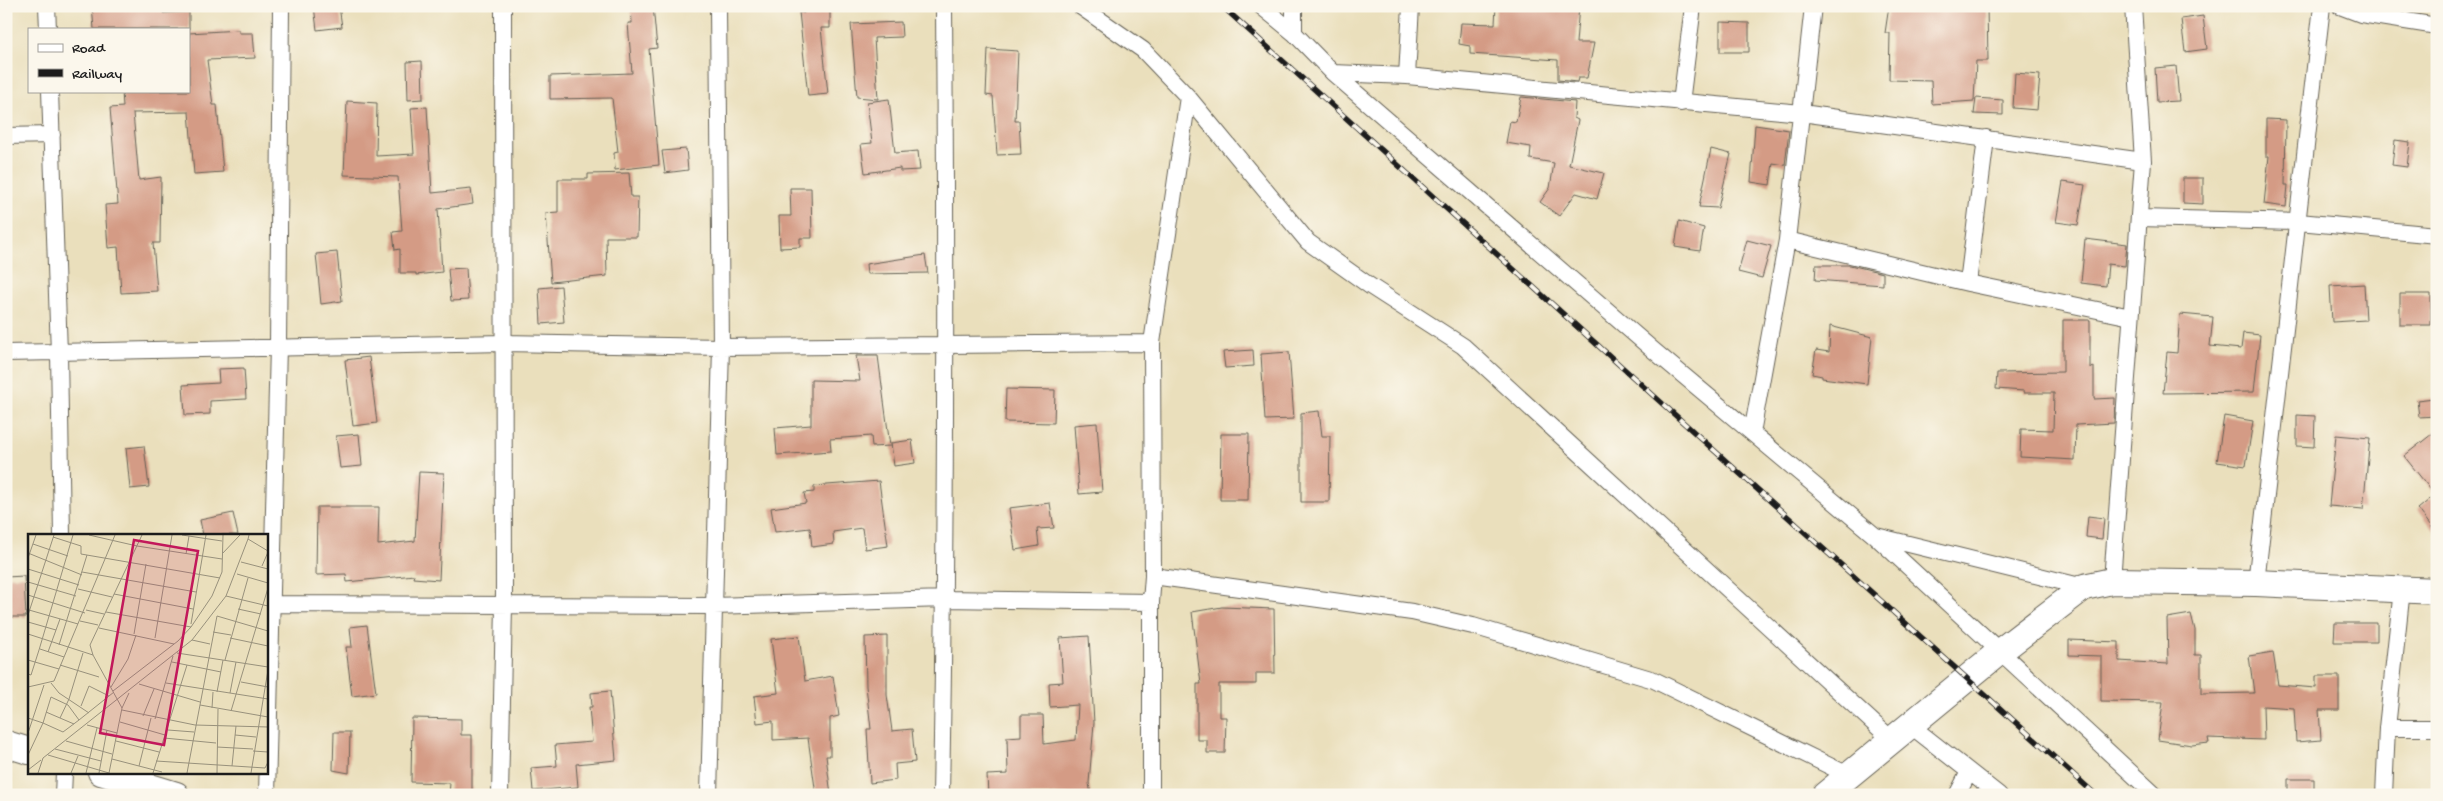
<svg xmlns="http://www.w3.org/2000/svg" width="2443" height="801" font-family="'Gochi Hand',sans-serif">
	<style>
		.building { fill: #d49b85 }
		.lines { fill: none; stroke-linecap: round; stroke-linejoin: round }
		.street-casing { stroke: #646054; stroke-width: 18 }
		.primary-casing { stroke: #646054; stroke-width: 28 }
		.street { stroke: #fff; stroke-width: 16 }
		.primary { stroke: #fff; stroke-width: 26 }
		.rail-casing { stroke: #1c1c1c; stroke-width: 5.5 }
		.rail { stroke: #fbf7ec; stroke-width: 4; stroke-dasharray: 11; stroke-linecap: butt }
		.inset-road { fill: none; stroke: #98917c; stroke-width: 1 }
		.view { fill: #c2185b; fill-opacity: 0.15; stroke: #c2185b; stroke-width: 2.5 }
		.inset-edge { fill: none; stroke: #1c1c1c; stroke-width: 2.5 }
	</style>
	<rect width="100%" height="100%" fill="#fbf7ec"/>
	<filter id="ink" filterUnits="userSpaceOnUse"><feTurbulence type="fractalNoise" baseFrequency=".02" numOctaves="2"/><feDisplacementMap in="SourceGraphic" scale="10" xChannelSelector="R" yChannelSelector="G"/><feConvolveMatrix kernelMatrix="1 2 1 2 8 2 1 2 1" color-interpolation-filters="sRGB"/></filter>
	<filter id="wash" filterUnits="userSpaceOnUse"><feTurbulence type="fractalNoise" baseFrequency=".0096" numOctaves="4" result="noise"/><feDisplacementMap in="SourceGraphic" scale="20" xChannelSelector="R" yChannelSelector="G"/><feGaussianBlur stdDeviation="1.12" result="paint"/><feColorMatrix in="noise" values="0 0 0 0 0 0 0 0 0 0 0 0 0 0 0 0 0 1.4 0 .05"/><feComposite in="paint" operator="in"/></filter>
	<g filter="url(#wash)">
		<rect width="100%" height="100%" fill="#eadfbc"/>
		<g id="blocks">
			<path class="building" d="M92,6H162L163,13L189,12V29H94Z
				M314,6H339L342,27L317,30Z
				M631,6H653L657,48L649,49L659,165L615,170L614,153L618,152L612,98L550,99V76L632,73L628,23H632Z
				M804,6H830V28H821L828,94L808,96L799,12L804,13Z
				M1496,6H1579L1576,43H1594L1587,78H1578L1577,82L1558,80V60L1470,54V46L1459,44L1461,23L1495,24Z
				M1889,6H1987L1988,61H1976L1974,101L1932,104L1931,81L1889,80L1890,33H1885Z
				M2203,16L2207,49L2185,52L2181,19Z
				M901,22L902,37L874,38L878,99L857,97L851,24Z
				M1720,22L1749,23V52H1720Z
				M239,30V33H253L255,58L207,60L213,105H217L223,172L194,174L189,112L133,113L139,180L161,177L160,243H153L157,291L121,293L118,247L108,248L105,205L118,204L110,108L123,107L122,91H189V33Z
				M988,49L1018,51L1015,121H1019L1021,154L997,155L993,96L986,95Z
				M422,61L423,99L408,100L407,62Z
				M2176,66L2179,101L2157,102L2155,68Z
				M2015,73L2040,75L2037,110L2013,108Z
				M1521,97L1575,102L1574,118L1578,120L1569,165L1604,173L1597,199L1576,193L1559,216L1540,202L1550,188L1554,163L1530,159L1531,147L1506,143L1510,121L1516,122Z
				M1976,98L2003,100V115L1974,114Z
				M889,99L895,153L918,151L920,170L900,171V168L865,173L861,144L872,143L867,102Z
				M347,101L377,103L376,156L414,154L411,108L427,107L432,193L471,189L473,204L438,209L442,272L416,275V273H400V249L395,250L393,232L402,231L398,177L344,175Z
				M2266,119L2286,120L2285,185H2288L2286,207L2264,204L2269,156H2266Z
				M1755,125L1789,130L1785,165L1773,163L1770,185L1751,182Z
				M2395,140L2410,142L2407,167L2392,165Z
				M686,149L688,170L665,173L662,151Z
				M1711,149L1731,154L1718,208L1699,207Z
				M629,173L631,197H638L637,237H606L607,276L551,282L546,213L558,212V179H588V174Z
				M2183,178H2203V204L2183,203Z
				M2063,182L2085,185L2078,225L2056,222Z
				M790,188H811L812,238H800V247L780,248L779,216H791Z
				M1679,221L1704,228L1700,251L1675,247Z
				M2085,239L2127,244L2125,266L2108,264L2106,286L2081,283Z
				M1747,240L1771,246L1762,278L1738,272Z
				M337,252L342,301L321,304L316,254Z
				M925,255L928,273L867,274L866,264Z
				M1816,265H1850L1883,273V285L1815,280Z
				M466,268L468,300L451,301L448,269Z
				M2364,284L2366,320L2332,322L2330,286Z
				M561,286L564,322L541,324L539,288Z
				M2400,294H2431V325H2400Z
				M2180,314L2213,317L2210,346L2241,349L2243,333L2260,335L2254,392L2163,393L2167,352L2177,353Z
				M2063,320H2090V368L2094,367V399L2115,398L2114,423L2076,425L2075,460L2020,457L2021,429L2053,430L2054,393H2024V391L1996,389L1997,373L2063,372Z
				M1830,326L1872,337L1867,384L1822,378V376L1812,374L1816,350L1829,352Z
				M1253,350L1254,366L1225,368L1223,352Z
				M1289,352L1294,419L1265,420L1261,354Z
				M856,356H878L890,446L872,447L871,436L830,439L831,451L777,455L775,428L811,425V380L860,381Z
				M369,357L377,423L353,426L345,360Z
				M244,368L246,399L210,401V414L185,415L183,385L219,383L218,369Z
				M1006,389L1055,390L1054,423L1005,422Z
				M2434,398L2436,416L2419,417L2417,400Z
				M1319,411L1322,436H1330L1329,502H1301V413Z
				M2297,415L2315,416L2314,447L2297,446Z
				M2224,416L2253,421L2246,466L2217,462Z
				M1097,423L1102,492L1079,494L1074,425Z
				M2437,430V534L2418,509L2435,495L2404,456Z
				M359,434L362,466L340,468L336,436Z
				M1221,434H1249L1248,500H1220Z
				M2336,435L2370,438L2363,509L2329,506Z
				M912,440L915,463L894,466L891,443Z
				M144,446L149,487L130,489L126,448Z
				M419,472L444,473L439,580L413,578L414,575L347,582L346,574L316,575L317,507H379L378,545L415,541Z
				M879,481L888,546L865,549L862,528L833,532L834,544L812,547L810,528L775,532L771,508L806,503L804,493L814,492V486Z
				M1050,503L1054,528L1037,529L1039,546L1015,550L1009,508Z
				M233,513L238,535H203L200,520Z
				M2088,516L2104,518L2102,539L2086,537Z
				M24,576L26,617H6V577Z
				M1222,607L1274,609L1275,673H1256V684H1219V717H1226L1225,753H1207V740H1197V684H1201L1192,612Z
				M2191,614L2195,630V655H2201V694L2254,693L2249,656L2273,652L2278,685L2316,688V676H2339V710H2319L2321,740L2296,742L2294,708L2263,706L2264,740L2208,738L2209,743L2192,745L2158,740L2163,702L2101,701V656L2069,655V640L2119,642V661L2168,664L2167,618Z
				M2335,623H2377V642H2334Z
				M367,625L376,693L352,696L346,647H352L350,627Z
				M799,636L805,681L833,676L839,716L830,718V756H826L831,795H816L808,738L773,740V721L757,723L754,696L778,693L771,639Z
				M887,636V695L892,731L912,729L915,762L895,764L896,780L870,783L867,729H871L866,686L865,637Z
				M1089,636L1094,723L1089,783L1091,795H988L987,775L1008,774L1007,737L1021,736V715H1043L1044,744L1076,740L1078,705L1050,707L1049,683L1063,682L1060,638Z
				M610,691L616,760L576,764L578,787L533,791L531,768L557,766L555,745L592,742L589,707H592L591,693Z
				M412,718L461,719V735H472V795H449L450,783L411,782Z
				M334,732H350L349,773L333,770Z
				M2288,779H2314V795H2288Z"/>
		</g>
	</g>
	<g filter="url(#ink)">
		<use href="#blocks" fill-opacity="0" stroke="#646054" stroke-width="1"/>
		<g class="lines">
			<g class="street-casing">
				<path id="street" d="M47,6L48,29
					M1080,6L1143,50L1188,97L1308,242L1370,286L1463,346L1892,740
					M1261,6L1294,33L1333,73L1653,350L1874,535L2155,795
					M1294,6V33
					M2340,6L2361,14L2437,26
					M1333,73L1407,76L1802,113L2143,161
					M1407,76L1411,6
					M50,91L59,353L62,535
					M1681,103L1693,6
					M6,136L52,135
					M2139,218L2299,222L2437,235
					M1787,240L1968,283L2131,317
					M1968,283L1986,138
					M6,353L504,343L721,347L1152,343
					M1752,433L1787,240L1813,6
					M1876,536L2084,587
					M1153,576L1412,612L1473,626L1654,680L1848,775
					M2112,581L2143,161L2133,6
					M2256,583L2322,6
					M271,604L714,606L945,599L1151,602
					M1910,725L1999,795
					M2387,728H2437
					M63,795L64,772
					M267,795L278,346L281,6
					M500,795L504,605L503,6
					M709,795L721,347L718,6
					M941,795C946,532 946,269 944,6
					M1151,795V602L1153,576L1152,343L1188,97
					M1957,795L1969,772
					M2384,795L2387,728L2402,589"/>
			</g>
			<g class="primary-casing">
				<path id="primary" d="M6,744L29,751
					M101,772L176,795
					M1825,795L1998,653L2084,587L2112,581L2256,583L2437,591"/>
			</g>
			<use href="#street" class="street"/>
			<use href="#primary" class="primary"/>
			<g class="rail-casing">
				<path id="rail" d="M1222,6L2096,795"/>
			</g>
			<use href="#rail" class="rail"/>
		</g>
	</g>
	<g transform="translate(28 534)">
		<rect width="240" height="240" fill="#eadfbc"/>
		<path class="inset-road" d="M61,1L109,12L194,25M154,1L194,7M221,1L220,5L240,17M25,3L53,12V20L192,44M5,10L40,22M0,19L54,41M158,20L161,2M194,20L212,1M0,24L8,1M213,28L240,35M234,32L240,18M0,35L51,51M54,38L168,58M209,40L240,49M0,48L48,62M50,55L84,63M86,60L165,75M0,61L57,79M198,62L240,72M210,75L233,80M1,76L50,90M58,76L76,80M78,78L163,93M0,81L26,1M52,87L70,91M0,88L28,96M163,90L178,1M71,94L146,110M185,98L203,101M0,100L65,121M106,100L118,30M127,104L144,1M202,104L240,112M164,106L182,110M31,111L59,21M12,115L36,123M20,118L32,85M149,119L240,133M0,126L31,135M197,126L220,44M144,128L193,138M32,131L71,143M0,140L3,141L11,116L45,1M213,148L240,153M23,149L31,159L61,179M138,149L240,165M111,150L172,168M0,153L26,147L87,1M83,153L100,125L108,101M85,157L150,107L163,93L184,62L194,38L195,1M189,158L195,126M202,159L208,128M172,171L240,183M53,172L61,152L81,162M94,174L101,159M184,174L185,158M94,176L167,191L240,193M203,177L240,54M18,178L46,190M115,182L126,155M0,184L15,189L35,198L51,186L40,171L23,163L15,189L0,221M32,184L41,165L55,119M127,185L145,122M51,186L86,158M92,188L137,201M59,191L89,199M140,196L166,198M0,199L16,151M207,201L228,203M136,204L188,209M38,207L84,220M88,207L131,218M189,213L225,215M27,215L73,227M225,217L240,218M20,221L81,239M84,225L134,238M128,227L237,234L240,228M111,232L123,184M204,232L208,192M0,236L13,226M10,239L15,224L164,106L198,62L220,5M43,239L50,222M58,239L69,194M71,239L79,196M81,239L94,174L65,121L62,111L114,1M125,239L159,131M159,239L189,82L240,97M189,239L190,175M223,239L240,136"/>
		<path class="view" d="M106,6L170,17L136,211L72,199Z"/>
		<rect width="240" height="240" class="inset-edge"/>
	</g>
	<rect width="2443" height="801" fill="none" stroke="#fbf7ec" stroke-width="25"/>
	<rect x="28" y="28" width="162" height="65" fill="#fbf7ec" stroke="#a29f99"/>
	<rect x="38" y="44" width="25" height="8" fill="#ffffff" stroke="#a29f99"/>
	<text x="72" y="52" font-size="15" fill="#1c1c1c">Road</text>
	<rect x="38" y="69" width="25" height="8" fill="#1c1c1c" stroke="#a29f99"/>
	<text x="72" y="78" font-size="15" fill="#1c1c1c">Railway</text>
</svg>
